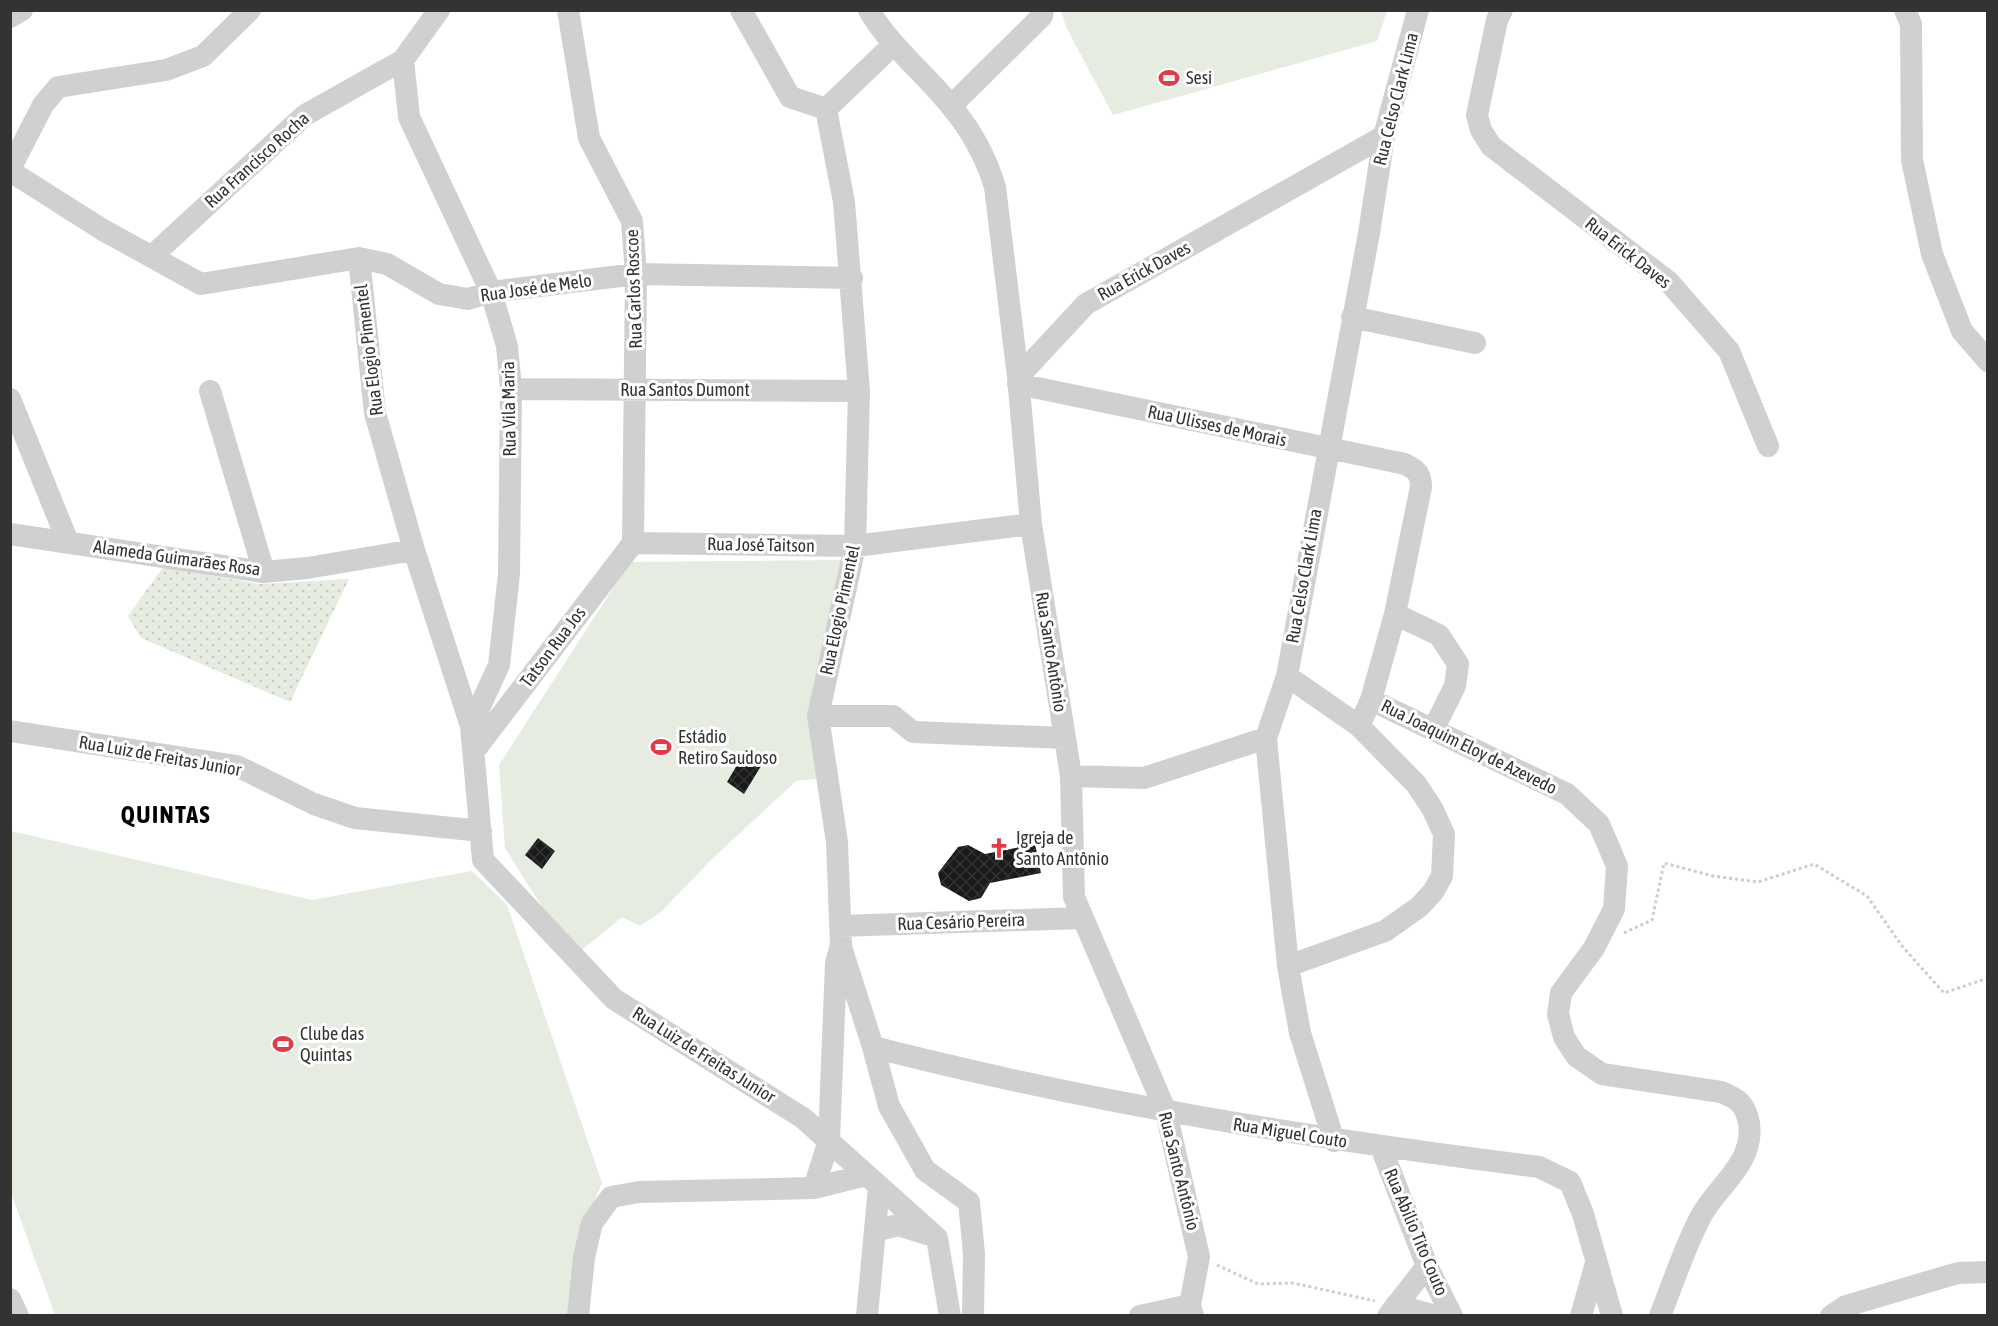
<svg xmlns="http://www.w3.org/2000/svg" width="1998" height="1326" font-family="'Asap Condensed',sans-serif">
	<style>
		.park { fill: url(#park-dots) }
		.pitch { fill: #e6ecdf }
		.building { fill: url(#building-cross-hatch) }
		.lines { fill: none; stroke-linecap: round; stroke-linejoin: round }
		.path { stroke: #cdcdcd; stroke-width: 3; stroke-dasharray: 3 3; stroke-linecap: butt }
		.minor { stroke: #d0d0d0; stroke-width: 22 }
		.labels { text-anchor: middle; stroke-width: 6; stroke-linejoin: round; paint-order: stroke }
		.poi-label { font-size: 18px; fill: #333; stroke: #fff; text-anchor: start }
		.street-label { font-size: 18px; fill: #333; stroke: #fff }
		.district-label { font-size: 24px; font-weight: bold; letter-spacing: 1.5px; fill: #000; stroke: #fff }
	</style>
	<defs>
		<pattern id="park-dots" width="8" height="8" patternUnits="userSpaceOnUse" patternTransform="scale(1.5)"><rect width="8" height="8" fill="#e6ecdf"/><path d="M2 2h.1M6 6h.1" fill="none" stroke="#c6cbc0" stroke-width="1.8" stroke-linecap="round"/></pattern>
		<pattern id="building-cross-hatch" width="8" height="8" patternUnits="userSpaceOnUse" patternTransform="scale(1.5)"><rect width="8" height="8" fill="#1a1a1a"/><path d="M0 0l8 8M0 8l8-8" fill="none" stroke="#333"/></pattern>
	</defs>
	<rect width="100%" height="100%" fill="#fff"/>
	<path class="park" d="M163,567L260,584L349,579L290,702L141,638L128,616Z"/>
	<path class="pitch" d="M1061,11V10L1387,11L1377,41L1113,115L1067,29Z
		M844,560L816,779L796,781L712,859L661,912L640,926L622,917L578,953L549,918L505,848L499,765L630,562Z
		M11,831L312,900L472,871L507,905L602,1183L575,1249L569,1316L55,1315L11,1193Z"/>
	<path class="building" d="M746,750L764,761L744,794L727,782Z
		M538,838L555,851L542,869L525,855Z
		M1035,844L1041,873L990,883L981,898L969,901L941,885L938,873L958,847L968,845L985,854Z"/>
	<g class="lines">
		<path class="path" d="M1624,933L1652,920L1664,863L1713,876L1758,882L1814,864L1867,896L1902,946L1944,993L1988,978
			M1217,1265L1258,1284L1293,1283L1375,1301"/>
		<path class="minor" d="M439,10L403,60L409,117L491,292L507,346L511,389L509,574L499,665L471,726
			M568,10L589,138L632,221L636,274L633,543
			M741,10L790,97L826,109L844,202L859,391L855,546L818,716L837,842L841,945L836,963L829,1140L814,1188
			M869,10C890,47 925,73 951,106C971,130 986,157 995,187L1018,377L1031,524L1071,776L1074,897L1166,1112L1199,1257L1190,1305L1193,1316
			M1502,10L1497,20L1477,115L1481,130L1491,146L1669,282L1729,351L1768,446
			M1905,10L1911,24L1912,160L1932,254L1962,331L1988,361
			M10,17L22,10
			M951,106L1042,16L1043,10
			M826,109L894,44
			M10,169L43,105L58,87L166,70L203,56L250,10
			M10,171L103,230L201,284L359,258L387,264L439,294L468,299L491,292L636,274L852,278
			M152,256L305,115L403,60
			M359,258L375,413L414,550L471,726L483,860L614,999L803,1118L937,1238L950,1316
			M1352,317L1475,343
			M1018,377L1086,304L1384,136
			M1018,384L1405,464C1417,470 1421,474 1421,487L1395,614L1371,700
			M511,389L859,391
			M210,391L264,572
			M10,399L68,542
			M10,534L264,572L307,568L414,550
			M633,543L855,546L1031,524
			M1395,614L1439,635L1458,664L1455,686L1434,728
			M1287,676L1359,726L1416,784L1432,808L1444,834L1442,876L1433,892L1419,907L1385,931L1288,966
			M818,716H893L913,732L1065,738
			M1359,726L1371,700L1567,794L1599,824L1617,866L1614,909L1594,948L1561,993L1558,1014L1564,1037L1576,1056L1602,1074L1721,1092C1739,1099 1745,1104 1749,1123C1755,1164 1716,1186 1700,1218C1684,1249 1673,1283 1660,1316
			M10,731L237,766L314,804L355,818L481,831
			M474,751L633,543
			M1071,776L1144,778L1266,738
			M840,926L1081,918
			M842,950L873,1047L889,1106L925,1170L969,1202L974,1254L973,1316
			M873,1047C1092,1103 1315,1139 1539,1167L1570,1182L1583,1214L1612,1316
			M1334,1141L1300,1033L1288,966L1266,738L1287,676L1369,233L1384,136L1418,10
			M1381,1147L1427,1266L1452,1316
			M875,1231L898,1225L927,1234
			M10,1299L18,1316
			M1396,1305L1436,1316
			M578,1316L584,1257L592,1223L611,1197L639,1192L814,1188L866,1175
			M867,1316L879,1187
			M1140,1316L1190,1305
			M1388,1316L1427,1266
			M1581,1316L1596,1263
			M1831,1316L1846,1306L1958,1273L1988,1272"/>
	</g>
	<defs>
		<g id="stadium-bare" transform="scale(1.62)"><path d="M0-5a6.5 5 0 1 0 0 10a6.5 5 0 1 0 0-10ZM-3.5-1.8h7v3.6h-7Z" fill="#e63946" stroke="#fff" stroke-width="2.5" paint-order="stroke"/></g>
		<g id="church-bare" transform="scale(1.62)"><path d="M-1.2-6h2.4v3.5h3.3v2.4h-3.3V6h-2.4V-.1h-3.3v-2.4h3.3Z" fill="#e63946" stroke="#fff" stroke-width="2.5" paint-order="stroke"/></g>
	</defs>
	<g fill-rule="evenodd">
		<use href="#stadium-bare" x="1169" y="78"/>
		<use href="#stadium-bare" x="661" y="747"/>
		<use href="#church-bare" x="999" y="848"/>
		<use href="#stadium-bare" x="283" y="1044"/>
	</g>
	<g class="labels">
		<g class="poi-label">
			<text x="1186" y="84">Sesi</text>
			<text x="678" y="743">Estádio<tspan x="678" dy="21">Retiro Saudoso</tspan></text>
			<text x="1016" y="844">Igreja de<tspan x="1016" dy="21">Santo Antônio</tspan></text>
			<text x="300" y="1040">Clube das<tspan x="300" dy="21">Quintas</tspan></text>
		</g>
		<g class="street-label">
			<text transform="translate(1396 99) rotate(-76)" y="6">Rua Celso Clark Lima</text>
			<text transform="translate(257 160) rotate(-42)" y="6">Rua Francisco Rocha</text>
			<text transform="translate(1628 253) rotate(38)" y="6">Rua Erick Daves</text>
			<text transform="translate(1144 271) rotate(-29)" y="6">Rua Erick Daves</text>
			<text transform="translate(536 288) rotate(-8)" y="6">Rua José de Melo</text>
			<text transform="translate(634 289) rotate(-92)" y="6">Rua Carlos Roscoe</text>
			<text transform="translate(369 350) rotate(-97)" y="6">Rua Elogio Pimentel</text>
			<text x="685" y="396">Rua Santos Dumont</text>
			<text transform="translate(509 409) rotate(-91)" y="6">Rua Vila Maria</text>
			<text transform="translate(1217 426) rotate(12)" y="6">Rua Ulisses de Morais</text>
			<text transform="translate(761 545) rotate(1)" y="6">Rua José Taitson</text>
			<text transform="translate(177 558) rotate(8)" y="6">Alameda Guimarães Rosa</text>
			<text transform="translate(1304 576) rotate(-80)" y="6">Rua Celso Clark Lima</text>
			<text transform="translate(840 610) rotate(-78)" y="6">Rua Elogio Pimentel</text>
			<text transform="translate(553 647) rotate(-53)" y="6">Tatson Rua Jos</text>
			<text transform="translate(1051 652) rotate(81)" y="6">Rua Santo Antônio</text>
			<text transform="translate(1469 747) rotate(26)" y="6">Rua Joaquim Eloy de Azevedo</text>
			<text transform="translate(160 756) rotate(10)" y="6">Rua Luiz de Freitas Junior</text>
			<text transform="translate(961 922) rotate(-2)" y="6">Rua Cesário Pereira</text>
			<text transform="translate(704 1055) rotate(32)" y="6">Rua Luiz de Freitas Junior</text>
			<text transform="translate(1290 1133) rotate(9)" y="6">Rua Miguel Couto</text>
			<text transform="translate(1179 1171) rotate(76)" y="6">Rua Santo Antônio</text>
			<text transform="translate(1416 1232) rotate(67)" y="6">Rua Abílio Tito Couto</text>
		</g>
		<g class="district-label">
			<text x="166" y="823">QUINTAS</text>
		</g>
	</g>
	<rect width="1998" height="1326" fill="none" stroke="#333333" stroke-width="24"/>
</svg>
